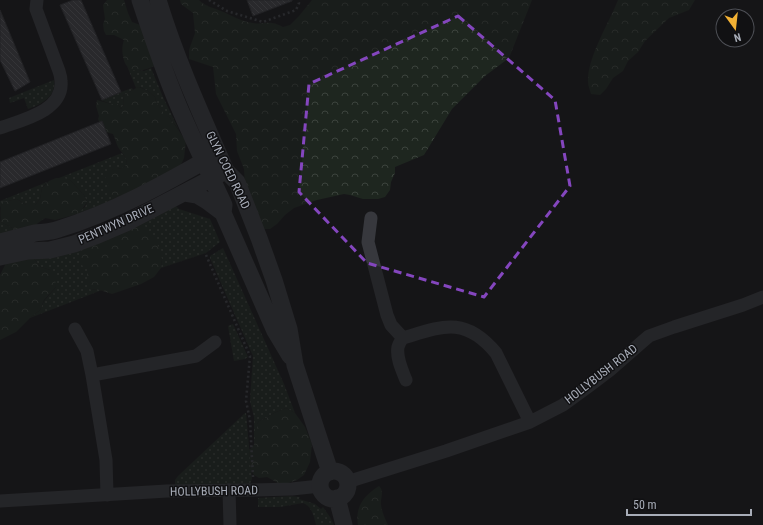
<svg xmlns="http://www.w3.org/2000/svg" width="763" height="525" font-family="'Roboto Condensed',sans-serif">
	<style>
		.grass { fill: url(#grass-dots) }
		.forest { fill: url(#forest-crowns) }
		.building { fill: url(#building-back-hatch); stroke: #303034 }
		.lines { fill: none; stroke-linecap: round; stroke-linejoin: round }
		.path { stroke: #3d3f44; stroke-width: 2.5; stroke-dasharray: 2 3; stroke-linecap: butt }
		.minor { stroke: #37383d; stroke-width: 13 }
		.tertiary { stroke: #37383d; stroke-width: 17 }
		.marked { fill: none; stroke: #8446be; stroke-width: 3; stroke-dasharray: 8 5; stroke-linejoin: round }
		.labels { text-anchor: middle; stroke-width: 3; stroke-linejoin: round; paint-order: stroke }
		.street-label { font-size: 12px; fill: #a8adb8; stroke: #111113 }
	</style>
	<defs>
		<pattern id="grass-dots" width="8" height="8" patternUnits="userSpaceOnUse"><rect width="8" height="8" fill="#1e261f"/><path d="M2 2h.1M6 6h.1" fill="none" stroke="#3c433d" stroke-width="1.8" stroke-linecap="round"/></pattern>
		<pattern id="forest-crowns" width="20" height="18" patternUnits="userSpaceOnUse"><rect width="20" height="18" fill="#1e261f"/><path d="M2 6a3 3 0 1 1 6 0M12 15a3 3 0 1 1 6 0" fill="none" stroke="#3c433d"/></pattern>
		<pattern id="building-back-hatch" width="6" height="6" patternUnits="userSpaceOnUse"><rect width="6" height="6" fill="#404145"/><path d="M-1 5l2 2M0 0l6 6M5-1l2 2" fill="none" stroke="#595a5e"/></pattern>
	</defs>
	<rect width="100%" height="100%" fill="#161618"/>
	<path class="grass" d="M127,66L129,68L144,71L151,68L163,97L179,130L170,118L164,114L156,102L155,97L148,91L140,87L136,88Z
		M54,80C57,96 41,105 28,109L24,98L10,103L9,98Z
		M132,88L133,90L123,96L124,104L121,109L118,104H111L100,100Z
		M122,153L126,158L127,164C123,169 119,169 112,169L122,196L106,203L74,215L85,207L87,202L84,195L70,180L59,178Z
		M47,182L42,188L40,199L35,205H26L17,199L3,202L0,208V201Z
		M175,205L179,209L210,219L220,242L206,253L161,268L162,259L137,223Z
		M0,219L1,222L20,232L0,237Z
		M85,245L87,269V273L91,290L97,289L102,290L30,318L40,310L44,301L56,287L50,270L41,267L34,259Z
		M223,248L284,384L295,413L286,408L274,413L266,418L259,421L257,424V440L254,447V417L250,401L253,356L210,258V256Z
		M233,324L248,357L245,359L234,361L228,326Z
		M245,413H246L252,479L250,484L175,485V480L178,476Z
		M290,496L300,497L299,499L315,504L321,509L323,507L330,517L334,525H316C314,517 312,506 303,503L280,507H258V498Z"/>
	<path class="forest" d="M107,0H124L128,13L132,22L146,27L156,65C143,72 126,76 123,56C122,51 122,46 124,40L114,35H106L104,31L103,24L105,19L103,5Z
		M180,0H199C204,6 214,8 221,11C231,15 242,22 253,23C266,25 269,19 283,27L290,25L299,16L312,0H532L509,58L485,76L452,109L424,155L395,167V173L391,182L390,190L385,197L378,199H363L350,195L344,194L317,200L294,208L285,215L277,224L270,229H265L260,227L245,186L244,169L237,151L236,134L216,94L213,67L189,59V50L195,33L193,13L181,4Z
		M618,0H695L689,10L669,18L645,41L638,52L628,61L623,71L613,78L606,89L600,95L591,94C590,90 588,86 588,82C587,58 609,23 618,0Z
		M139,87L148,91L155,97L156,102L164,113L170,118L186,141L184,158L180,167L126,196L116,197L109,193V186L105,179C105,178 108,173 108,172C113,166 121,172 127,164C126,155 122,154 118,147C116,143 115,138 113,134L105,132L102,129L98,119L99,116L96,106L97,100L111,104H118L121,109L124,104L123,96L136,88Z
		M56,178H64L70,180L84,195L87,202L81,211L74,215L55,220L45,218L38,223L30,231L20,232L1,222C0,216 0,208 2,202L17,199L26,205H35L40,199L42,188L49,181Z
		M137,223L146,227L162,252V259L161,268L154,277L141,284L112,294L97,289L91,290L87,284V269L83,267L79,257L85,245Z
		M9,259H34L41,267L50,270L55,277L56,287L44,300L40,310L30,318L16,332L0,340V275C3,269 5,264 9,259Z
		M286,408L295,413L305,427L312,444L310,462L304,475L297,480L285,484L278,483L267,477L259,478L254,475L251,470L249,450C258,443 257,434 257,424L259,421L266,418L274,413Z
		M379,486C385,492 380,498 381,505C382,512 385,519 388,525H358C355,506 364,496 379,486Z"/>
	<path class="building" d="M73,0H81L121,92L102,100L60,5Z
		M247,0H292V1L253,16Z
		M0,10L30,82L15,91L0,60Z
		M102,121L111,144L0,188V162Z"/>
	<g class="lines">
		<path class="path" d="M209,0L227,11L263,22L296,10L299,3L298,0
			M206,255L250,356L246,401L250,420L253,477"/>
		<path class="minor" d="M0,128C22,120 64,111 61,81C61,78 60,74 59,71L36,9L37,0
			M371,218L368,242L387,315L391,325L403,338C401,340 399,344 398,347C396,358 402,370 406,380
			M75,329L87,351L92,375L106,460L107,495
			M403,338C443,326 465,316 496,353L530,422
			M92,375L196,356L215,342
			M347,482L446,451L530,422L563,405L589,386L610,370L642,342L649,336L674,327L743,305L763,297
			M229,490L230,525
			M0,501L167,491L254,490L292,489L320,486"/>
		<path class="tertiary" d="M140,0C152,36 164,72 179,107C193,140 209,172 224,205L223,213L275,331L290,356
			M158,0C176,59 201,114 226,171L237,182L259,238L274,280L289,329L295,365L330,472
			M185,193L197,195L207,201L223,213
			M0,242C12,239 24,236 35,233C43,232 52,232 59,229C114,212 164,184 213,156
			M0,257L28,251L50,250L74,244L98,235L126,223L220,174
			M320 485a14 14 0 1 1 28 0a14 14 0 1 1-28 0Z
			M337,498L344,525"/>
	</g>
	<path d="M0 0H763V525H0ZM458,16L555,100L570,186L484,297L367,263L299,192L309,84Z" fill="#161618" fill-opacity=".55" fill-rule="evenodd"/>
	<path class="marked" d="M458,16L555,100L570,186L484,297L367,263L299,192L309,84Z"/>
	<g class="labels">
		<g class="street-label">
			<text transform="translate(228 170) rotate(64)" y="4">GLYN COED ROAD</text>
			<text transform="translate(116 224) rotate(-24)" y="4">PENTWYN DRIVE</text>
			<text transform="translate(601 374) rotate(-38)" y="4">HOLLYBUSH ROAD</text>
			<text transform="translate(214 491) rotate(-1)" y="4">HOLLYBUSH ROAD</text>
		</g>
	</g>
	<g transform="translate(735 28) rotate(165)"><circle r="19" fill="#111113" stroke="#4d4f55"/>
	<path d="M0-3L7 15L0 10L-7 15Z" fill="#f2b134"/>
	<text y="-6" font-size="11" font-weight="bold" text-anchor="middle" fill="#a8adb8">N</text>
	</g>
	<path d="M627 509v6h124v-6" fill="none" stroke="#a8adb8" stroke-width="2"/>
	<text x="633" y="509" font-size="12" fill="#a8adb8" stroke="#111113" stroke-width="3" paint-order="stroke">50 m</text>
</svg>
